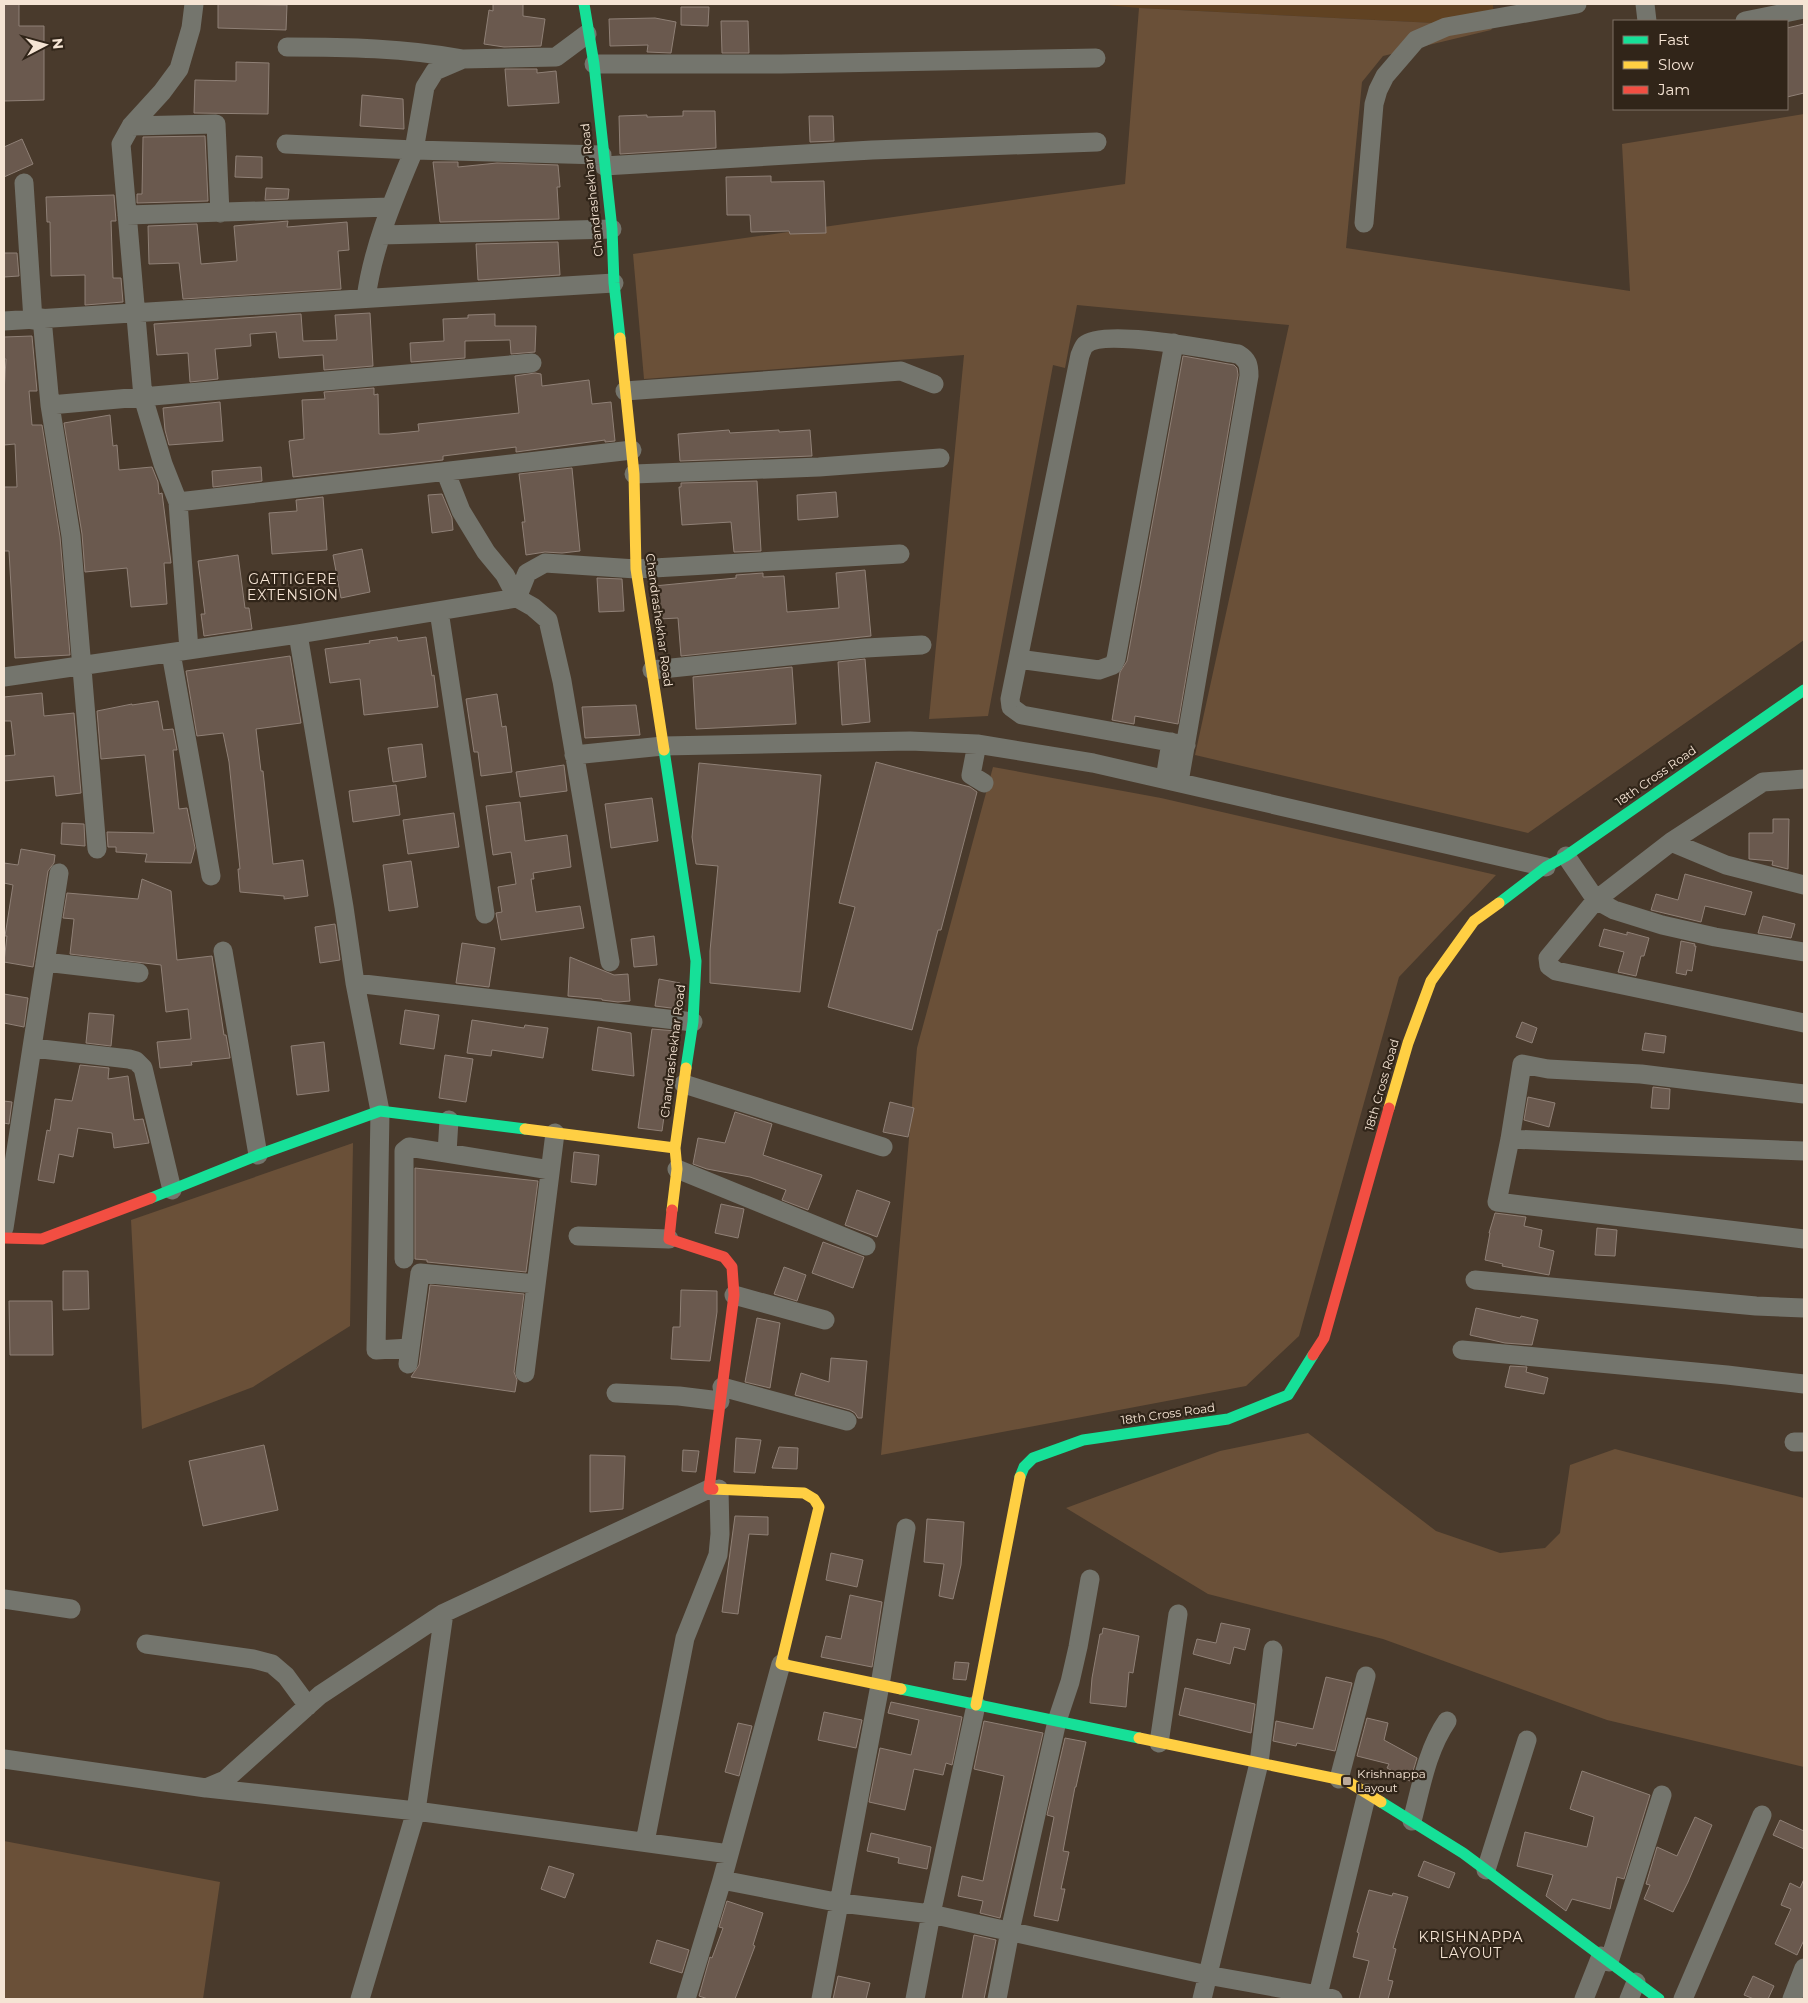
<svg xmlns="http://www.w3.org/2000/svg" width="1808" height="2003" font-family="Montserrat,sans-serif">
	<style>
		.built { fill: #604222 }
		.green { fill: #6a5038 }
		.building { fill: #6a594e; stroke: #8f8076 }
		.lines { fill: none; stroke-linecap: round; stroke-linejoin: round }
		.street { stroke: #74756d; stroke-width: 19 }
		.fast { stroke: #16e098; stroke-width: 11 }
		.slow { stroke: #ffcf43; stroke-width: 11 }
		.jam { stroke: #f24e42; stroke-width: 11 }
		.poi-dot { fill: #b9a899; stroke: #312519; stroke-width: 2 }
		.labels { text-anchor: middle; stroke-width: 4.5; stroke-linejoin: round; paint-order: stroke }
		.street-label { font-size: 12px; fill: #f5e4d4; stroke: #312519 }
		.poi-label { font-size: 12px; fill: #f5e4d4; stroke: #312519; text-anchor: start }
		.neighbourhood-label { font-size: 14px; letter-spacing: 1px; fill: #f5e4d4; stroke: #312519 }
	</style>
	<rect width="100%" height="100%" fill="#493a2c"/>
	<path class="built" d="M1096,4H1493L1494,26L1139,8Z"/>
	<path class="green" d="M1139,8L1494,26L1491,30L1383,56L1362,82L1346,248L1630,291L1622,144L1804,114V640L1528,833L1195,755L1289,325L1077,305L1065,368L1053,365L988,716L929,719L964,355L644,379L633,254L1125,184Z
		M993,767L1161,798L1496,875L1399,977L1299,1336L1246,1386L881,1455L917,1048Z
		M353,1143L350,1326L253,1387L142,1429L131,1220Z
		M1308,1433L1436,1531L1500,1553L1545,1548L1560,1533L1570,1465L1615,1449L1804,1498V1767L1607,1720L1383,1639L1208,1594L1066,1508L1220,1451Z
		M4,1841L220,1882L203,1999H4Z"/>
	<path class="building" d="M4,4H19V26H44V100L4,101Z
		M218,4L287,5L286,30L218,28Z
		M493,4H523V16L545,19L541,46L504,47L484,44L489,10L493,11Z
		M681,7H709L708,26L681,25Z
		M655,18L676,22L671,53L647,52L648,45L610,46L609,19Z
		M721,21H748L749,53H722Z
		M1804,24V93L1787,97V28Z
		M236,62L269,63L268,114L194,113L195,80L236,81Z
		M505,69H537V73L556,71L559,103L508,106Z
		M362,95L403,99L404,129L360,126Z
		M683,111H715L716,148L620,154L619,116L647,115V117L683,116Z
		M809,116H833L834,141L810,142Z
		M205,136L208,201L137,203V194H142L143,137Z
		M22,139L33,164L4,177V147Z
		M236,156L262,157V178L235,177Z
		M433,162H458V167L497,163L558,165L560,187H557L559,219L440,222Z
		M771,176V182L824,181L826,233L790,234L789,231L751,232L750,215H727L726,177Z
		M266,188L289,189L288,199L265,200Z
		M114,195L116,221H111L113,278H121L123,302L85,305V275L51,276L50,222H47L46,197Z
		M288,221L287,227L347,222L349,250L338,251L341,289L183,299L179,263L149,264L148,226L197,224L201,264L237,261L234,226Z
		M558,242L560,275L478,280L476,244Z
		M4,253H17L19,276L4,277Z
		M370,313L373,366L324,370L323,355L279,358L276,332L250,334L251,346L215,349L218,379L190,382L188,353L157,355L154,324L301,314L303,341L337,340L335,315Z
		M495,314V326H536L535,352L511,354L510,340L465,341V358L411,362L410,343L444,341L443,319L468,318V315Z
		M32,336L37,391H29L32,425H42L60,537L70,655L15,658L9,551H4V487H17L15,444L4,445V393L6,359H4V337Z
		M1183,356L1234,365L1237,368L1238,375L1178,724L1135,716L1134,724L1112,720L1120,672L1127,661Z
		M535,373L541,374L542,386L589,380L592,404L611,402L615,441L605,442V440L516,452V447L443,456V460L293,477L289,441L304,439L302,400L325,399L324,392L374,388V395L378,394L379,434H389L419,431L418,424L519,413L515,376Z
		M220,402L223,441L169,445L165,430L163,408Z
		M110,415L113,446L117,445L119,470L152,467L158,482L159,494L162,493L171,563H164L167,604L131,607L127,568L85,572L82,534L64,423Z
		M729,430L730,433L779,430V432L810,430L812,456L680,461L678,434Z
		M261,467L262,481L213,487L212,471Z
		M572,468L580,551L562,553L545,552L526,555L522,522H525L519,474Z
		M757,481L761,551L734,552L731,522L682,525L679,487H681V483Z
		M836,492L838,517L798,520L797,495Z
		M442,494L452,518L453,530L432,533L428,495Z
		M323,497L327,550L272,554L269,513L297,511L296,500Z
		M362,549L370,592L341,598L333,555Z
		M238,555L245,608H249L252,629L204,636L201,614H205L198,561Z
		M865,570L871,636L681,656L678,618L659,619L654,586L736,578V575L763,573V577L784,576L787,612L839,608L836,573Z
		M597,578L622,579L624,611L599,612Z
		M397,637L398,641L426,637L432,676L434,675L438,707L364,715L360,679L330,683L325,649L370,643L369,641Z
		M290,656L301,723L256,729L261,771H263L273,864L303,860L308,896L284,899V896L240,892L238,869H240L229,762L223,733L197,736L186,671Z
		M865,659L870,722L842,725L838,662Z
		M792,667L796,724L696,729L693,677Z
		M42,693L44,716L74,713L81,793L56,796L54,776L4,781V756L15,755L11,721H4V697Z
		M497,694L502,727L506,726L512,772L481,776L478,752H474L466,699Z
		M158,701L163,730L173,729L177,750H173L179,809L187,808L195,848L191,863L145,862L147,854L116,852V847H108L107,832L154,833L145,755L101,759L97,711L132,704V705Z
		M636,705L640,735L585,738L582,707Z
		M422,744L426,777L393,782L388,748Z
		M876,762L970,787L977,792L941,930H938L912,1030L828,1007L855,907L839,903Z
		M699,763L821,775L800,992L710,983V951L718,866L696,864L692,837Z
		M564,765L567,791L520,797L516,772Z
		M396,785L400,815L353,822L349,791Z
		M652,798L658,841L611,848L605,804Z
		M520,802L525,841L567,835L571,867L533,873L534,879H531L536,912L580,906L584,928L501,940L496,913L502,912L498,887L516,884L511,852L493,855L486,806Z
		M454,813L459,847L408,854L403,820Z
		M1773,819H1789L1788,869L1772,865L1773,861L1749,859V833H1773Z
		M62,823L84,824L85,846L61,844Z
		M21,849L55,855L54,863L48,871L33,967L4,962L7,936H5L13,885L4,883V863L18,865Z
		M411,861L418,907L389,911L383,865Z
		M1685,874L1752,892L1745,915L1705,906L1701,922L1651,910L1656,894L1678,900Z
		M142,879L171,891L177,960L212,956L224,1035H226L230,1058L191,1062L192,1065L160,1068L157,1042L191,1039L188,1009L166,1012L161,965L70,954L74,919L63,918L67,893L138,899Z
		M1763,916L1795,924L1791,938L1758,933Z
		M335,924L340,960L320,963L315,927Z
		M1604,929L1627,935V932L1649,938L1644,956H1641L1636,976L1618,972L1624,952L1599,946Z
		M654,936L657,965L634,967L631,939Z
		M1681,941L1695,944L1694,946H1696L1692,971L1687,970L1686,975L1676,973Z
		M462,943L495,948L489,987L456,983Z
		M570,957L614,975L628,974L630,1001L618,1002L602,1000V999L568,996Z
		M659,979L680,983L679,1009L655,1006Z
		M4,994L28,998L24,1027L4,1023Z
		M405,1010L439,1015L434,1049L400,1044Z
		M89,1013L114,1015L111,1046L86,1043Z
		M472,1020L524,1028L525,1025L548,1028L543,1058L492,1050L491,1056L467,1053Z
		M1522,1022L1537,1028L1532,1043L1516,1037Z
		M598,1027L631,1033L634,1076L592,1070Z
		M652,1029L676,1031L662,1131L638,1128Z
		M1645,1033L1666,1036L1664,1053L1642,1050Z
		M324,1042L329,1091L297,1095L291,1046Z
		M445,1055L473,1059L466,1102L439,1098Z
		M80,1065L109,1068L108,1079L128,1076L134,1120L143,1119L149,1143L114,1148L112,1133L78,1128L73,1157L59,1154L54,1183L38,1180L47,1130L50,1131L55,1099L72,1101Z
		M1653,1087L1670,1089L1669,1109L1651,1108Z
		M1528,1097L1555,1103L1549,1127L1524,1120Z
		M4,1101L12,1102L9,1124L4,1123Z
		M890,1102L914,1108L908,1137L883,1132Z
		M735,1112L772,1124L763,1155L822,1175L808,1210L782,1200L786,1190L750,1177L707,1169L693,1164L698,1138L725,1143Z
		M574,1152L599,1155L596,1185L571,1182Z
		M415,1168L538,1181L526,1272L427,1262V1260L415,1259Z
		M857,1190L890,1202L877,1237L845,1225Z
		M721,1204L744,1209L738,1238L715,1233Z
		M1495,1213L1526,1217L1524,1226L1542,1230L1539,1247L1554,1251L1549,1275L1502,1266L1503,1264L1485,1260L1490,1233H1489Z
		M1597,1228L1617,1230L1615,1256L1595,1255Z
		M823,1242L864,1257L853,1288L812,1273Z
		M784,1267L806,1275L797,1301L774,1294Z
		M63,1271H88L89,1309L63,1310Z
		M430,1285L524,1294L514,1372L517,1380L515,1392L411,1377L419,1365Z
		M681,1290L717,1291V1312L710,1361L671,1359L673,1327H680Z
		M9,1301H52L53,1355H10Z
		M1476,1308L1520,1318L1521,1316L1538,1320L1532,1345L1505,1343L1470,1335Z
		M757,1318L780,1323L770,1388L745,1382Z
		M831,1358L867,1361L862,1418H858L855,1413L850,1410L795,1395L801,1373L829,1382Z
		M1510,1366L1527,1367L1526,1372L1548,1378L1544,1394L1505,1387Z
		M736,1438L761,1440L755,1473L734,1472Z
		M264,1445L278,1510L203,1526L189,1461Z
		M779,1447L798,1448L797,1469L772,1468Z
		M683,1450L699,1451L696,1472L682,1471Z
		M590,1455L625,1456L623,1509L590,1512Z
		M735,1516L768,1517V1535L749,1534L738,1614L722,1612Z
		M927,1519L964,1522L961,1565L953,1599L939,1596L944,1564L924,1562Z
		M831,1553L863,1560L857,1587L826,1580Z
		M850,1595L882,1602L872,1667L821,1657L826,1636L841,1639Z
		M1221,1623L1250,1629L1245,1650L1234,1647L1230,1664L1193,1654L1197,1639L1216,1643Z
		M1103,1628L1139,1636L1133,1673L1129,1672L1126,1707L1090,1703L1092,1678L1100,1634H1102Z
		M955,1662L969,1663L966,1680L953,1679Z
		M1326,1677L1352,1683L1335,1751L1297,1743L1296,1746L1273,1741L1276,1721L1313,1729Z
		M1185,1688L1255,1704L1251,1733L1179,1715Z
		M891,1702L962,1717L952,1765L946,1763L943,1775L914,1769L905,1810L869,1802L880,1748L911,1755L919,1720L888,1713Z
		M824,1712L862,1720L856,1748L818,1740Z
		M1367,1718L1388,1723L1384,1740L1417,1758L1410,1781L1387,1768L1389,1764L1357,1756Z
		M984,1721L1043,1733L1000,1918L980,1913L983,1901L958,1896L962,1876L983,1881L1004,1776L974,1769Z
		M738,1723L752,1726L739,1776L725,1772Z
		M1065,1738L1086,1742L1076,1787H1075L1063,1851L1069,1852L1061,1889H1065L1058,1921L1034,1916L1054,1817L1047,1815Z
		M1582,1771L1650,1795L1624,1879L1617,1877L1610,1909L1572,1899L1566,1911L1546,1896L1553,1875L1517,1866L1525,1832L1587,1847L1594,1817L1570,1809Z
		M1695,1817L1712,1825L1688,1882L1673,1912L1644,1899L1650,1885L1646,1884L1657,1847L1677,1856Z
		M1780,1820L1804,1831V1849L1773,1835Z
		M871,1833L931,1847L927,1869L898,1863L899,1858L867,1851Z
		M1424,1861L1455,1873L1449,1888L1418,1876Z
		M549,1866L574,1874L565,1898L541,1889Z
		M1804,1879V1940L1797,1955L1775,1944L1791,1909L1781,1905L1790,1883L1800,1888Z
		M1369,1890L1392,1896L1393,1893L1408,1897L1393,1948L1396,1949L1388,1980L1393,1981L1388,1999H1359L1369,1961L1353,1957L1359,1933L1357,1932Z
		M727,1901L763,1913L753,1945L755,1946L735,1999H708L699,1996L710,1957L712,1958L723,1928L719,1927Z
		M974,1935L996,1940L984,1999H962Z
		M657,1940L689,1950L682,1973L650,1963Z
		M838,1976L870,1983L866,1999H833Z
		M1753,1976L1774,1986L1768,1999H1754L1744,1995Z"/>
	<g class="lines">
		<path class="street" d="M1645,4L1647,21
			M1745,21L1804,9
			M287,47C346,47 405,48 463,59
			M594,64H781L1096,58
			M131,126L216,124L220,213
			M286,144L414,150L425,87L435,71L463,59L556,57L587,34
			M604,166L872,150L1097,142
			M24,183L33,320
			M127,215L390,207
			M1364,223L1374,104L1378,90L1385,76L1416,40L1446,27L1577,4
			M381,235L612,229
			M366,298C373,246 394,198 414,150L602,155
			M42,318L50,405L71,536L97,849
			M4,321L614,283
			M625,391L901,371L934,384
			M50,405L532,363
			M446,473L461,511L486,552L505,575L517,598L533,607L548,620L562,681L610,962
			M634,474L819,467L940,458
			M178,502L632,450
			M439,611L485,914
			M298,634L344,907L355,983L380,1111L376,1350L410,1348
			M189,650L178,502L163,464L143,397L121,144L131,126L162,92L179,69L191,28L194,4
			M171,653L211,876
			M1018,659L1099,670L1113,665L1116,659L1174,343
			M652,670L866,648L922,645
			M4,677L298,634L517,598L527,573L545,563L636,569L900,554
			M977,744L971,775L984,783
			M574,755L663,746L910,741L977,744L1093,763L1546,867
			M1165,779L1171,742
			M1804,779L1763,782L1671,842L1596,900L1548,958L1549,966L1556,971L1804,1023
			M1179,782L1249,376C1249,365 1248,360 1238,354C1212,350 1103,328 1085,345C1083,347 1081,353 1080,355L1010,699L1011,707L1022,715L1186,745
			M1671,842L1726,865L1804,885
			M1566,856L1596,900L1614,910L1662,925L1715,937L1804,952
			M223,951L258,1155
			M45,962L139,973
			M355,983L693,1022
			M33,1048L129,1059L136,1061L143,1068L172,1190
			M684,1084L883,1147
			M1804,1094L1641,1074L1548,1069L1522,1064L1510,1139L1497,1202L1804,1239
			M1510,1139L1804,1151
			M447,1153L449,1120
			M677,1169L866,1246
			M4,1228L59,873
			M578,1236L669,1239
			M404,1259V1151L409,1147L550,1170
			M1475,1280L1756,1306L1804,1308
			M734,1295L825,1320
			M1462,1350L1727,1375L1804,1384
			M408,1364L420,1273L536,1284
			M525,1373L555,1133
			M722,1387L847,1421
			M616,1393L679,1396L720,1401
			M1794,1442H1804
			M4,1599L71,1609
			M146,1644L253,1659L272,1664L286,1676L308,1706
			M1159,1743L1178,1614
			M4,1759L206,1788L225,1780L320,1695L444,1613L709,1489
			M1339,1779L1366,1676
			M207,1788L416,1811L729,1854
			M1412,1821C1421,1787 1427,1750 1447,1721
			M645,1842L685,1638L718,1555L720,1534L719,1489
			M1486,1870L1527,1740
			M722,1880L841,1903L931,1914L1207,1975L1318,1995L1333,1999
			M1609,1962L1662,1795
			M360,1999L416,1811L444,1613
			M686,1999L722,1880L781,1664
			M821,1999L880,1685L906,1528
			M915,1999L931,1914L976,1705
			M997,1999L1010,1931L1057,1721L1070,1682L1078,1647L1090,1579
			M1202,1999L1259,1763L1273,1650
			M1317,1999L1367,1793
			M1584,1999L1601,1956
			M1629,1999L1636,1982
			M1683,1999L1762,1815
			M1792,1999L1804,1968"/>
		<path class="fast" d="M584,4L594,64L612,229L614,283L620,338
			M664,750L696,961L693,1022L686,1068
			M1499,903L1546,867L1566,856L1804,690
			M151,1198L258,1155L380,1111L525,1129
			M1020,1477L1024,1467L1033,1458L1083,1440L1228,1419L1288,1395L1313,1355
			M901,1689L1139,1738
			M1381,1802L1463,1853L1659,1999"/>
		<path class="slow" d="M620,338L634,474L636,569L664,750
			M1389,1108L1408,1043L1431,981L1474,921L1499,903
			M525,1129L675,1148L677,1169L672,1210
			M675,1148L686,1068
			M713,1489L804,1493L814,1499L819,1507L781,1664L901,1689
			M976,1705L1020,1477
			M1139,1738L1347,1781L1381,1802"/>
		<path class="jam" d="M672,1210L669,1239L724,1257L732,1267L734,1295L709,1489H713
			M4,1238L42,1239L151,1198
			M1313,1355L1324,1338L1389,1108"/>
	</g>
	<rect class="poi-dot" x="1342" y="1776" width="10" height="10" rx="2.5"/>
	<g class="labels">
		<g class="street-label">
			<text transform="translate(592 190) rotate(-96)" y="4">Chandrashekhar Road</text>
			<text transform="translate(659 620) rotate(82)" y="4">Chandrashekhar Road</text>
			<text transform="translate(1656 776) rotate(-35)" y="4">18th Cross Road</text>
			<text transform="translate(673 1051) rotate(-83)" y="4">Chandrashekhar Road</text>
			<text transform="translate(1382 1085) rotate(-74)" y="4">18th Cross Road</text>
			<text transform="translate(1168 1414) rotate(-8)" y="4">18th Cross Road</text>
		</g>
		<g class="poi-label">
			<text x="1357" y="1778">Krishnappa<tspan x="1357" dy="14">Layout</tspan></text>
		</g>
		<g class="neighbourhood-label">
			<text x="293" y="584">GATTIGERE<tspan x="293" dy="16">EXTENSION</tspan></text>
			<text x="1471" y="1942">KRISHNAPPA<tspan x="1471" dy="16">LAYOUT</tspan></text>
		</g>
	</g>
	<rect width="1808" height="2003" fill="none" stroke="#f5e4d4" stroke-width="10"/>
	<rect x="1613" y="20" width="175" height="90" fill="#312519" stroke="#7f7164"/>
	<rect x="1623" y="36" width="25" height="8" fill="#16e098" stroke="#7f7164"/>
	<text x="1658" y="45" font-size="15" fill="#f5e4d4">Fast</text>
	<rect x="1623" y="61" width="25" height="8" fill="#ffcf43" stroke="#7f7164"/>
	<text x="1658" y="70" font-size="15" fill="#f5e4d4">Slow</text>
	<rect x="1623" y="86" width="25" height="8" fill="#f24e42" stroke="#7f7164"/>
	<text x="1658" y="95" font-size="15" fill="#f5e4d4">Jam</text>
	<g transform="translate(45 45) rotate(84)" stroke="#312519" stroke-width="4" paint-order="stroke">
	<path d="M0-4L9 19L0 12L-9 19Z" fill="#f5e4d4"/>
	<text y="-8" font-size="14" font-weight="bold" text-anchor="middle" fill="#f5e4d4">N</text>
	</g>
</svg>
